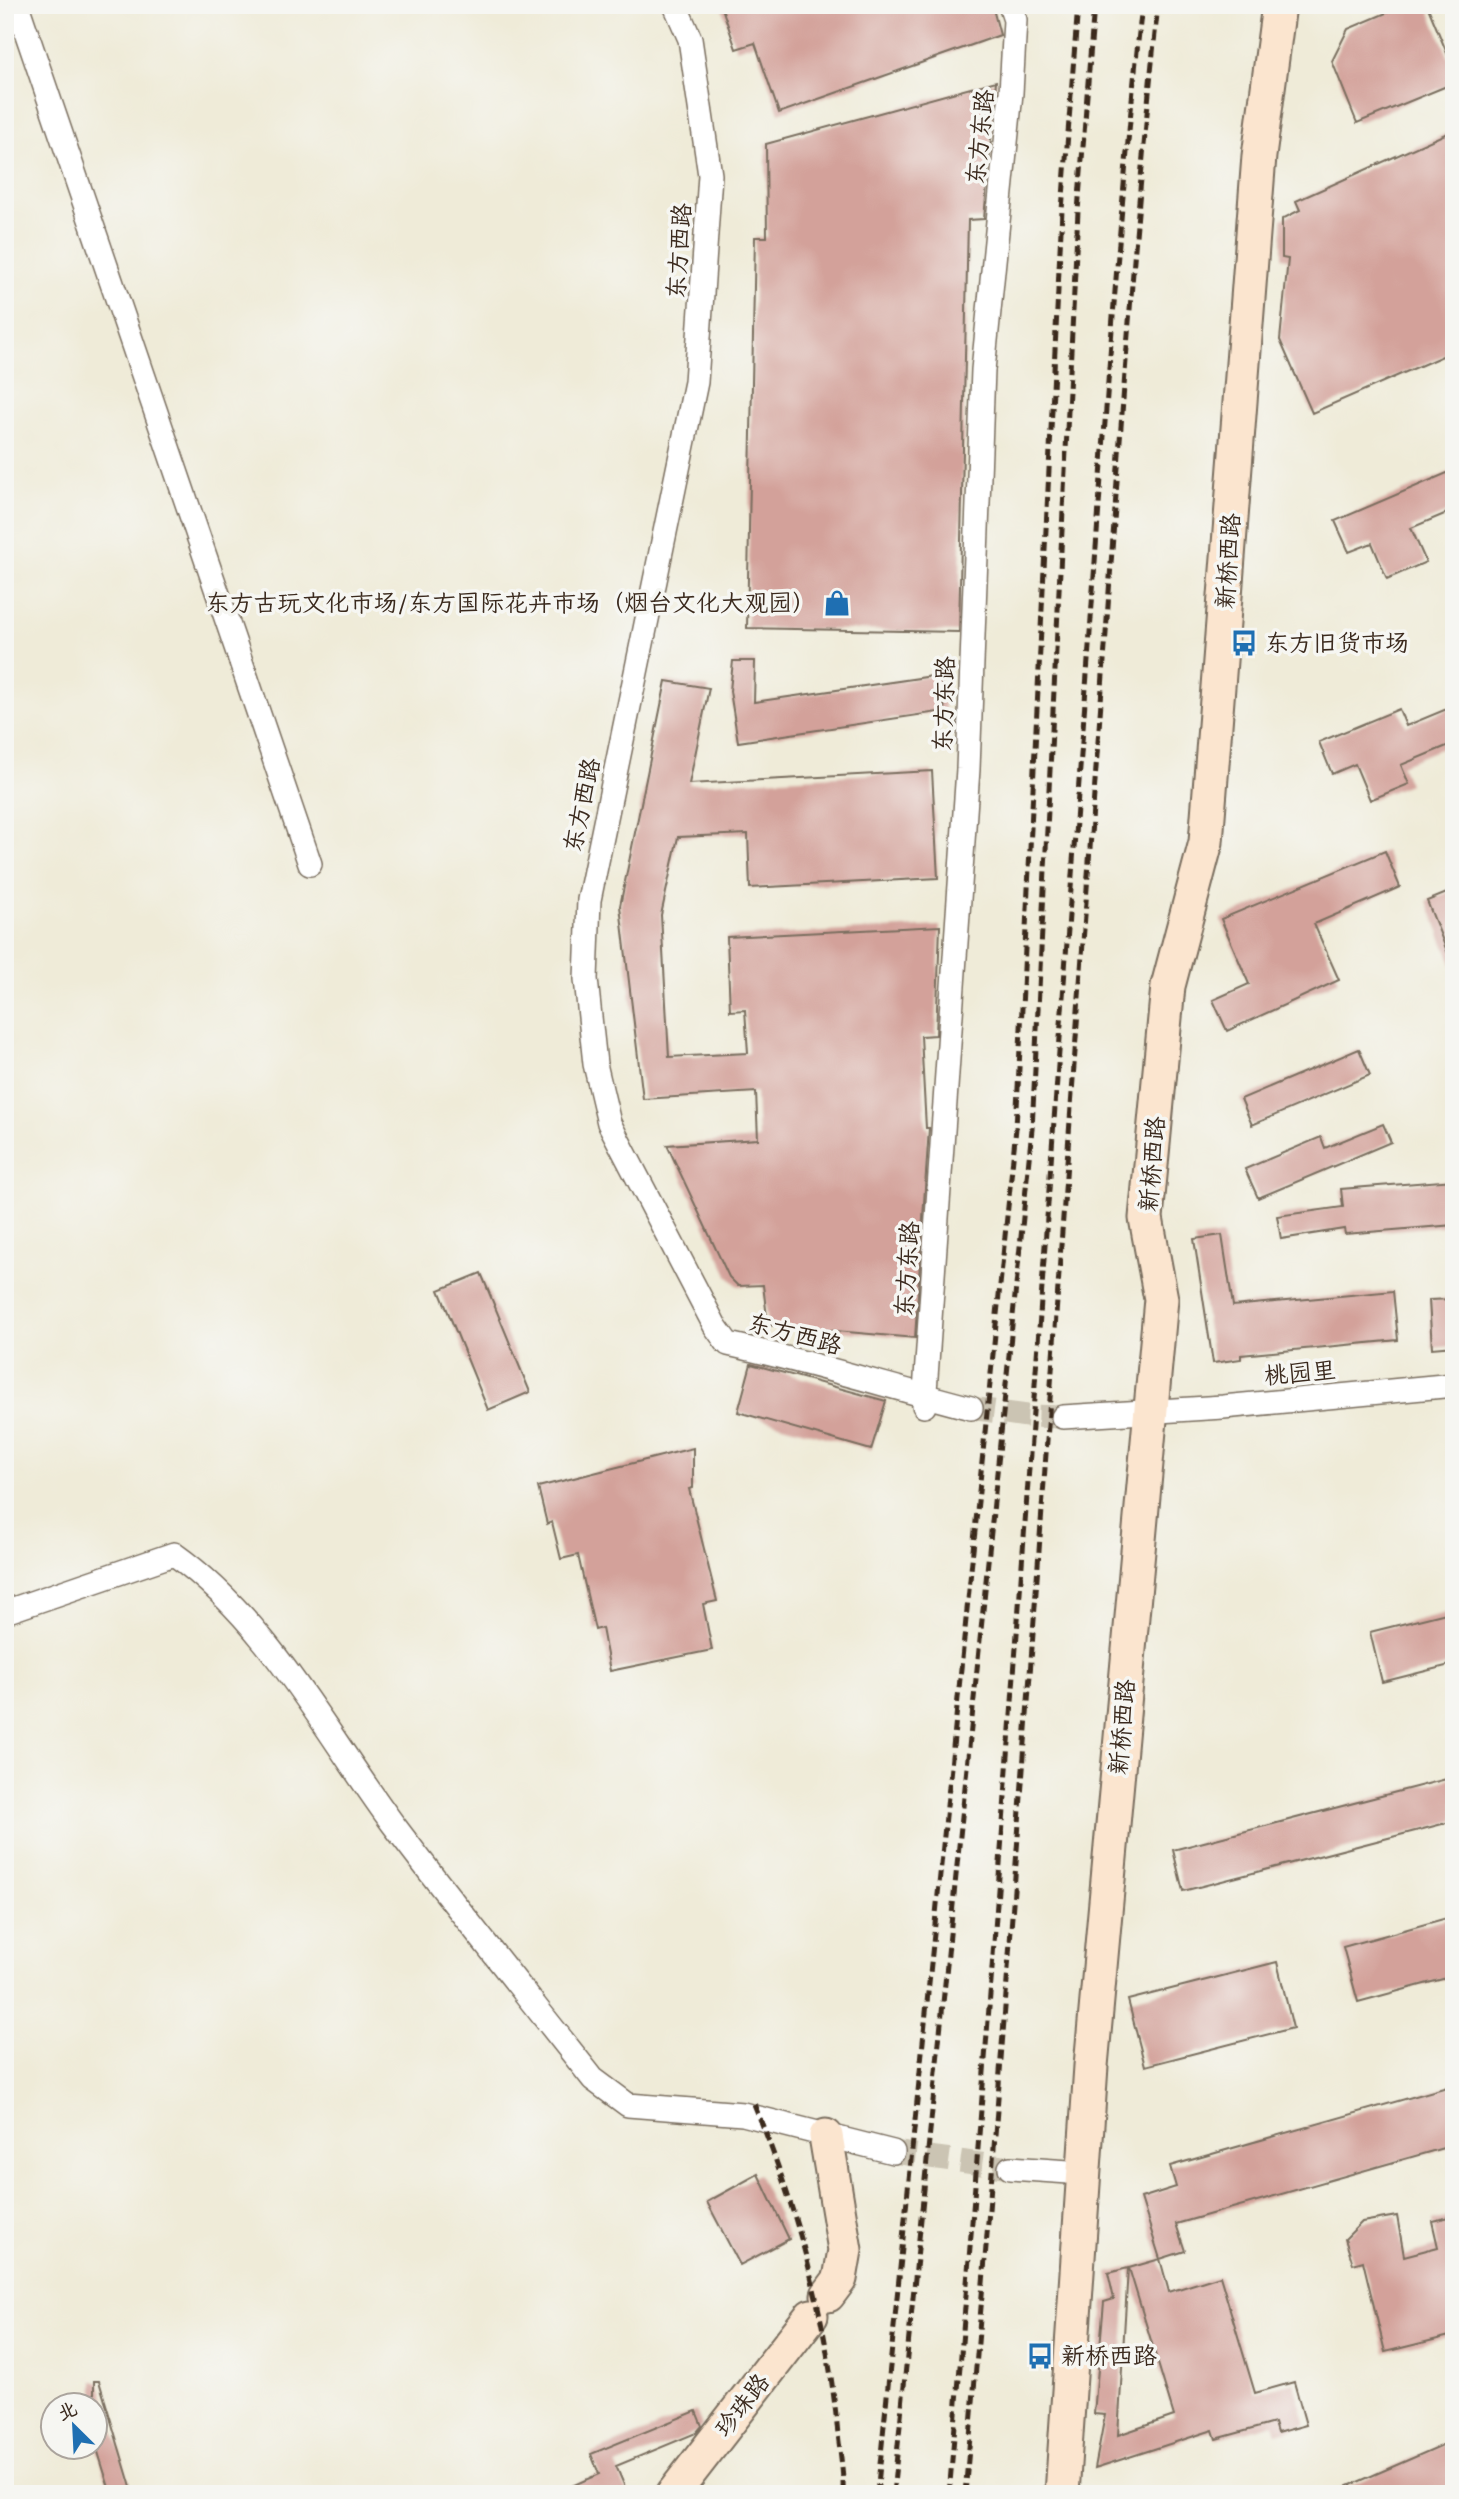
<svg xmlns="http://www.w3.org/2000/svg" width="1459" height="2499" font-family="Mynerve,'LXGW WenKai TC',sans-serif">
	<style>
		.building { fill: #d3a19a }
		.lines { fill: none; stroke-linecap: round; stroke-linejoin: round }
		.street-tunnel { stroke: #cbc4b3; stroke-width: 23; stroke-dasharray: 23 11; stroke-linecap: butt }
		.street-casing { stroke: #7a6e5f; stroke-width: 26 }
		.secondary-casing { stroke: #7a6e5f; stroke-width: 37 }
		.street { stroke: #fff; stroke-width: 23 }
		.secondary { stroke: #fbe5cf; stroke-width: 33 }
		.rail { stroke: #3b2a1e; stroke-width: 5; stroke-dasharray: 10 5; stroke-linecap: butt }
		.labels { text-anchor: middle; stroke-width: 7; stroke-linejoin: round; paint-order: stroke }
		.street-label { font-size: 24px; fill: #3b2a1e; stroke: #f6f6f2 }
		.poi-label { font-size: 24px; fill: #3b2a1e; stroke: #f6f6f2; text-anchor: start }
	</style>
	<rect width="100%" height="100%" fill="#f6f6f2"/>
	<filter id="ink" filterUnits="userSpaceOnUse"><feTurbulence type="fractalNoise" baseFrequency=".0143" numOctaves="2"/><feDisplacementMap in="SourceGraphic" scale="14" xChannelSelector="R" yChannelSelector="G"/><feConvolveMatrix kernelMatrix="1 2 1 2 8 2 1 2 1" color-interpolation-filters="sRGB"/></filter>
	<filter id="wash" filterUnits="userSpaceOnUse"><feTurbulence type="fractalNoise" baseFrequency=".00686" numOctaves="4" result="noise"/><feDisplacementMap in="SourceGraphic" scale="28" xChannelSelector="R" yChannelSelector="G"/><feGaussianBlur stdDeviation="1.57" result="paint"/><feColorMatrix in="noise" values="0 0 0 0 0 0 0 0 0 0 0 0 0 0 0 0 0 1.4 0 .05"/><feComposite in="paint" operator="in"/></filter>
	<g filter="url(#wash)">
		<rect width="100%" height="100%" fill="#efebd8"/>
		<g id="blocks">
			<path class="building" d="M721,5H992L1000,35L779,113L755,43L736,49Z
				M1405,5H1427L1454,70V83L1357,123L1332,61L1348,29Z
				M996,81L984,219L968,220L959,632L747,628L755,237H767L766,144Z
				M1454,130V351L1312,413L1280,340L1288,259L1282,258V219L1300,210L1296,201Z
				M1454,470V510L1411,528L1426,562L1387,579L1372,543L1349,552L1335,521Z
				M733,661H755L754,702L940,675L945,711L738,742L730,691Z
				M666,681L709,688L689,784L932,771L938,878L750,888L748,834L678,837L661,915L669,1057L748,1053L745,1010L730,1011L727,937L940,926L936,1035L921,1036L926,1128H929L915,1338L768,1325L763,1285L738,1286L729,1277L667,1145L758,1139L756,1092L643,1099L620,906Z
				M1454,706V743L1401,765L1409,784L1370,800L1355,764L1332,774L1319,742L1399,709L1406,726Z
				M1385,851L1400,887L1314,924L1339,980L1227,1031L1213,1000L1249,984L1221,919Z
				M1454,890V966H1453L1427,901Z
				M1359,1049L1370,1075L1252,1125L1241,1099Z
				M1383,1124L1391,1142L1258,1198L1245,1169L1321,1137L1325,1148Z
				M1454,1180V1225L1345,1234L1344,1229L1281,1239L1277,1216L1343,1207L1341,1189Z
				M1222,1235L1233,1306L1393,1291L1398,1340L1241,1355V1359L1213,1363L1194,1239Z
				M481,1273L530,1392L488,1410L439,1290Z
				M1454,1299V1346L1432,1348L1429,1300Z
				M751,1364L886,1401L871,1450L738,1412Z
				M693,1448V1488L689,1489L717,1601L703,1604L712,1650L610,1671L602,1628L595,1630L578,1555L561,1559L552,1522L547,1524L538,1487Z
				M1454,1611V1664L1382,1682L1370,1632Z
				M1454,1777V1821L1183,1891L1173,1850Z
				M1454,1916V1976L1358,2002L1343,1947Z
				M1277,1962L1293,2028L1145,2066L1128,2000Z
				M1454,2085V2145L1176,2224L1185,2251L1160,2259L1141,2198L1176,2187L1170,2166Z
				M758,2174L789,2239L740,2265L707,2202Z
				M1397,2216L1404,2256L1438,2247L1432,2221L1454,2216V2335L1385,2352L1363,2261L1353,2264L1345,2239L1362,2222Z
				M1160,2259L1169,2292L1220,2276L1255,2393L1294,2382L1306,2425L1277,2433L1274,2423L1216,2439L1213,2430L1095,2468L1105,2415L1094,2414L1104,2302L1114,2299L1108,2273L1128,2268L1118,2435L1174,2416L1129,2268Z
				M94,2381H99L133,2494H111L94,2439Z
				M696,2411L702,2426L696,2433L616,2466L628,2494H554L599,2474L591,2454Z
				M1454,2440V2494H1330Z"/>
		</g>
	</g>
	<g filter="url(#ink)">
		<use href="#blocks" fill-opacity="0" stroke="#7a6e5f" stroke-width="2"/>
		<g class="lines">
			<path class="street-tunnel" d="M971,1408L1027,1416L1063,1417
				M893,2152L1010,2168"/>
			<g class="street-casing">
				<path id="street" d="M17,5L310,864
					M675,5L690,39L710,175L696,382L589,900L586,979L595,1064L609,1123L715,1326L728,1344C810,1362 890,1387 971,1408
					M924,1406L968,769L983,370L1011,93L1015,20L1010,5
					M1063,1417L1223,1407L1454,1385
					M5,1612L174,1554C269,1622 325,1732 393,1824C458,1910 526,1994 593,2079L628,2105L743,2114L893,2152
					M1010,2168L1084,2173"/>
			</g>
			<g class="secondary-casing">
				<path id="secondary" d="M826,2136L845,2250L840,2279L828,2295
					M673,2494L811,2316
					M1062,2494L1091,2066L1161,1299L1146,1218L1168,986L1206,842L1259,156L1279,5"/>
			</g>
			<use href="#street" class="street"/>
			<use href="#secondary" class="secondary"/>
			<path class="rail" d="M754,2104C797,2208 825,2312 837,2424C839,2447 844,2471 843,2494
				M877,2494L1016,1128L1062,210L1078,5
				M893,2494L1032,1129L1078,211L1094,5
				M949,2494C1000,1915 1037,1335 1081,755C1100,505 1114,255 1142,5
				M965,2494C1016,1915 1053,1335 1097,755C1116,505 1131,255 1158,5"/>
		</g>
	</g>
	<defs>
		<g id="shop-bare" transform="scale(2.1)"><path d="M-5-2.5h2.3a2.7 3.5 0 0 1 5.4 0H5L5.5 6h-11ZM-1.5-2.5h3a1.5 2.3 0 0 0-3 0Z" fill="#1f6fb2" stroke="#f6f6f2" stroke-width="2.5" paint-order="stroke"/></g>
		<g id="bus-bare" transform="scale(2.1)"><path d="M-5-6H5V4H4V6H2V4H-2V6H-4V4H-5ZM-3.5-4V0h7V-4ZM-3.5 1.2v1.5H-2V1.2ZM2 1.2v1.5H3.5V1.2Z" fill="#1f6fb2" stroke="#f6f6f2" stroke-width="2.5" paint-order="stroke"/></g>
	</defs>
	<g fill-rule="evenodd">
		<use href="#shop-bare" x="837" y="603"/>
		<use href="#bus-bare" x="1244" y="643"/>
		<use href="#bus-bare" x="1040" y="2356"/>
	</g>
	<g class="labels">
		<g class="street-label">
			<text transform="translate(980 137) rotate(-84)" y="8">东方东路</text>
			<text transform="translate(679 251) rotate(-86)" y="8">东方西路</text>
			<text transform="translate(1228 561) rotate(-86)" y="8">新桥西路</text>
			<text transform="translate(944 704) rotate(-88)" y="8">东方东路</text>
			<text transform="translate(582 805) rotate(-78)" y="8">东方西路</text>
			<text transform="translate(1152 1164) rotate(-85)" y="8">新桥西路</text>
			<text transform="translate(907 1269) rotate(-86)" y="8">东方东路</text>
			<text transform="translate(795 1334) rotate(15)" y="8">东方西路</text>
			<text transform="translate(1300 1373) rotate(-5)" y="8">桃园里</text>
			<text transform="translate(1122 1727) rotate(-85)" y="8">新桥西路</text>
			<text transform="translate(742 2405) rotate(-52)" y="8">珍珠路</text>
		</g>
		<g class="poi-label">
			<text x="816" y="611" text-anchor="end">东方古玩文化市场/东方国际花卉市场（烟台文化大观园）</text>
			<text x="1265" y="651">东方旧货市场</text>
			<text x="1061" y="2364">新桥西路</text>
		</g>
	</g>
	<rect width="1459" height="2499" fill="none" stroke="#f6f6f2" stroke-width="28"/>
	<g transform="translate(74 2426) rotate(336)"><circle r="33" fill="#f6f6f2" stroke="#aba49d" stroke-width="2"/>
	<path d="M0-5L12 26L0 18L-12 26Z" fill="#1f6fb2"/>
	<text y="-10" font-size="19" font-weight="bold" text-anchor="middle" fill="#3b2a1e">北</text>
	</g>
</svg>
